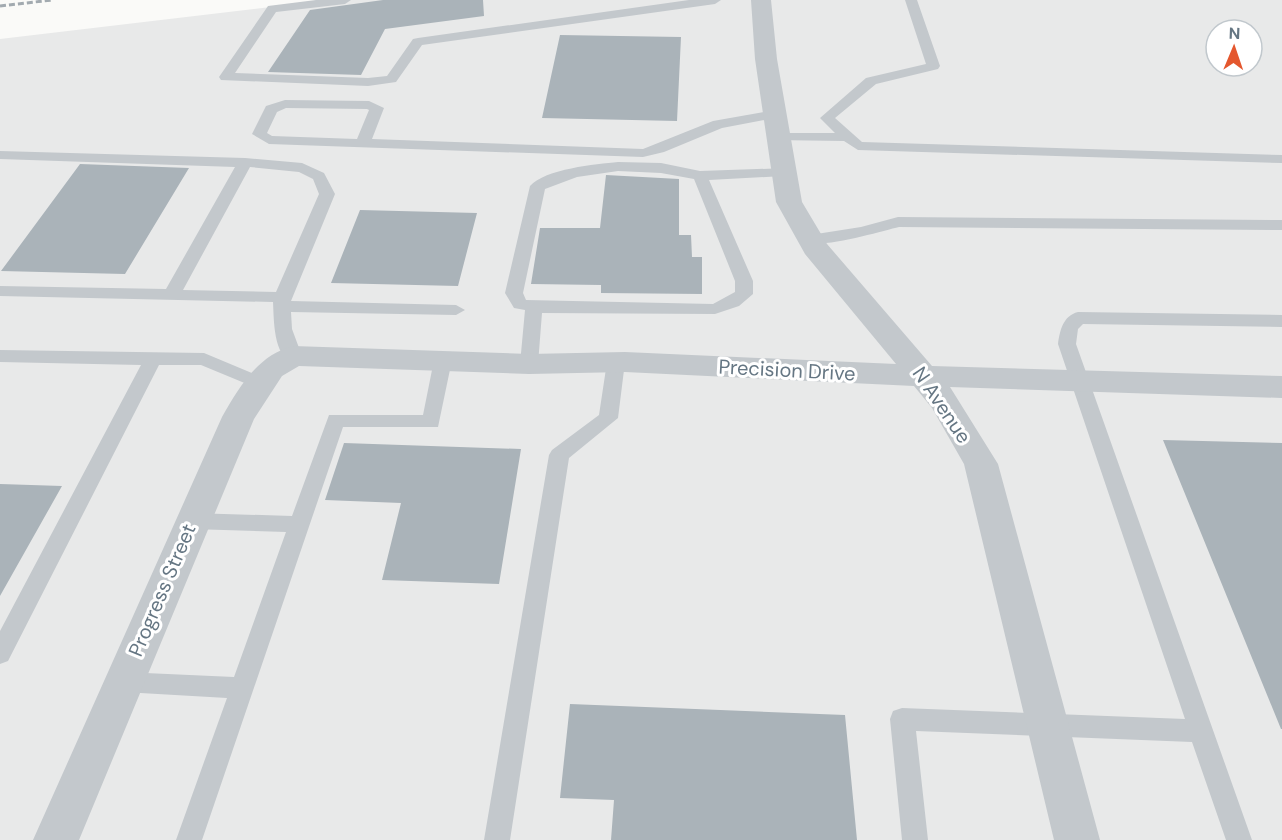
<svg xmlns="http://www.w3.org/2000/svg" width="1282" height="840" font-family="'DM Sans',sans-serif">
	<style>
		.built { fill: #e8e9e9; fill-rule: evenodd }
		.building { fill: #aab3b9 }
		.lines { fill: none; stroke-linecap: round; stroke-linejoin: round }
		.service { fill: #c3c8cc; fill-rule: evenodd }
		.minor { fill: #c3c8cc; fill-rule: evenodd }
		.rail { stroke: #a2aab0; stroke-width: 3; stroke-dasharray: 6 3; stroke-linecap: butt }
		.labels { text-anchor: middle; stroke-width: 6; stroke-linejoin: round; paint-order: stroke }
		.street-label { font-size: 20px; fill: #657683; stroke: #fff }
	</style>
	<rect width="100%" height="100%" fill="#fafaf8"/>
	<path class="built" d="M329,0H1282V840H0V39ZM1216,30H1252V66H1216Z"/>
	<path class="building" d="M383,0H483L484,16L385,29L361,75L268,72L310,10Z
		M560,35L681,37L677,121L542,118Z
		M80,164L189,168L125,274L1,271Z
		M606,175L679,179V235H691L692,257H702V294L601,293V285L531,284L540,228H600Z
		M360,210L477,213L458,286L331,283Z
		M1163,440L1282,443V729H1281Z
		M344,443L521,449L499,584L382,580L401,503L325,500Z
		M0,484L62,486L0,596Z
		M570,704L845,715L857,840H611L614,800L560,798Z"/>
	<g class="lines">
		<path class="service" d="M316,0H351L345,4L276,12L235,73L368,78L387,76L413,39L418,38L689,0H721L715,4L422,45L396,82L368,86L221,80L219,77L268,6Z
			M905,0H917L940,66L938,69L876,84L835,118L862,142L1282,155V163L858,150L844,141L773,140L771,137L773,134L778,133H835L820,118L866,78L926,64Z
			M285,100L369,101L384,108L372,139L643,149L713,121L775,110L782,114L775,118L722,128L664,152L643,157L269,144L252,134L266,106ZM286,108L367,109L369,110L357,139L272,136L267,133L277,112Z
			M0,151L245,158L302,163L324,173L335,194L291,301L456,305L465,310L456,315L291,312L292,329L302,356L293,362C273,357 274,319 273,302L0,296V286L166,289L235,167L0,159ZM250,167L299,172L313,179L319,194L276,292L183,290Z
			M618,162L661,163L700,171L788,168L791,171L788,174L783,176L709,180L753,281V294L739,306L715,314L542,313L538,364L536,368H522L520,364L525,310L514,308L505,293L530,186C545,169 596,164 618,162ZM618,171L661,173L694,179L735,281V292L713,304L526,300L523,293L545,189L577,177Z
			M898,217L1282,220V230L899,227C882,231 812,252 802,240L810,235L861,227Z
			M1078,312L1282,315V327L1083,324L1078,329L1076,344L1252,840H1226L1192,742L916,731L928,840H902L890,719L893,711L902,708L1185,719L1058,344C1060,330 1063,316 1078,312Z
			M0,350L204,353L266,379L268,383L266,387L259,389L201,365H159L8,661L0,664V631L141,365L0,362Z
			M443,354L452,360L438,427H343L202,840H176L227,698L123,692L114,689L111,682L114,675L123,672L234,677L286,532L191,529L183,527L180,521L183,515L191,513L292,516L329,415H423L434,360Z
			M616,356L623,358L625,362L618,418L569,458L510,840H484L549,455L552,450L599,415L607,362L609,358Z"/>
		<path class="minor" d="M751,0H771L777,59L802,202L827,244L932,366L1282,376V398L950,387L998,464L1100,840H1054L964,464L932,408L914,386L625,372L529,374L299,366L282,376L254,419L79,840H33L222,417C239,387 258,355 293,346L529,354L625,352L896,364L805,254L776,202L755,59Z"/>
		<path class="rail" d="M0,6L52,0"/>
	</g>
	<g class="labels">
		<g class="street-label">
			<text transform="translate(787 370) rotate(3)" y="7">Precision Drive</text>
			<text transform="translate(942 405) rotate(56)" y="7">N Avenue</text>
			<text transform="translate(162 590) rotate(-67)" y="7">Progress Street</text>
		</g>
	</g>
	<g transform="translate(1234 48) rotate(2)"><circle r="28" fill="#ffffff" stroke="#c1c8cd" stroke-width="1.5"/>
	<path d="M0-4.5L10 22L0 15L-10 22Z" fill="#e4572e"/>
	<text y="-9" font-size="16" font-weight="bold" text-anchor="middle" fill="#657683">N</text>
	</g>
</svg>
